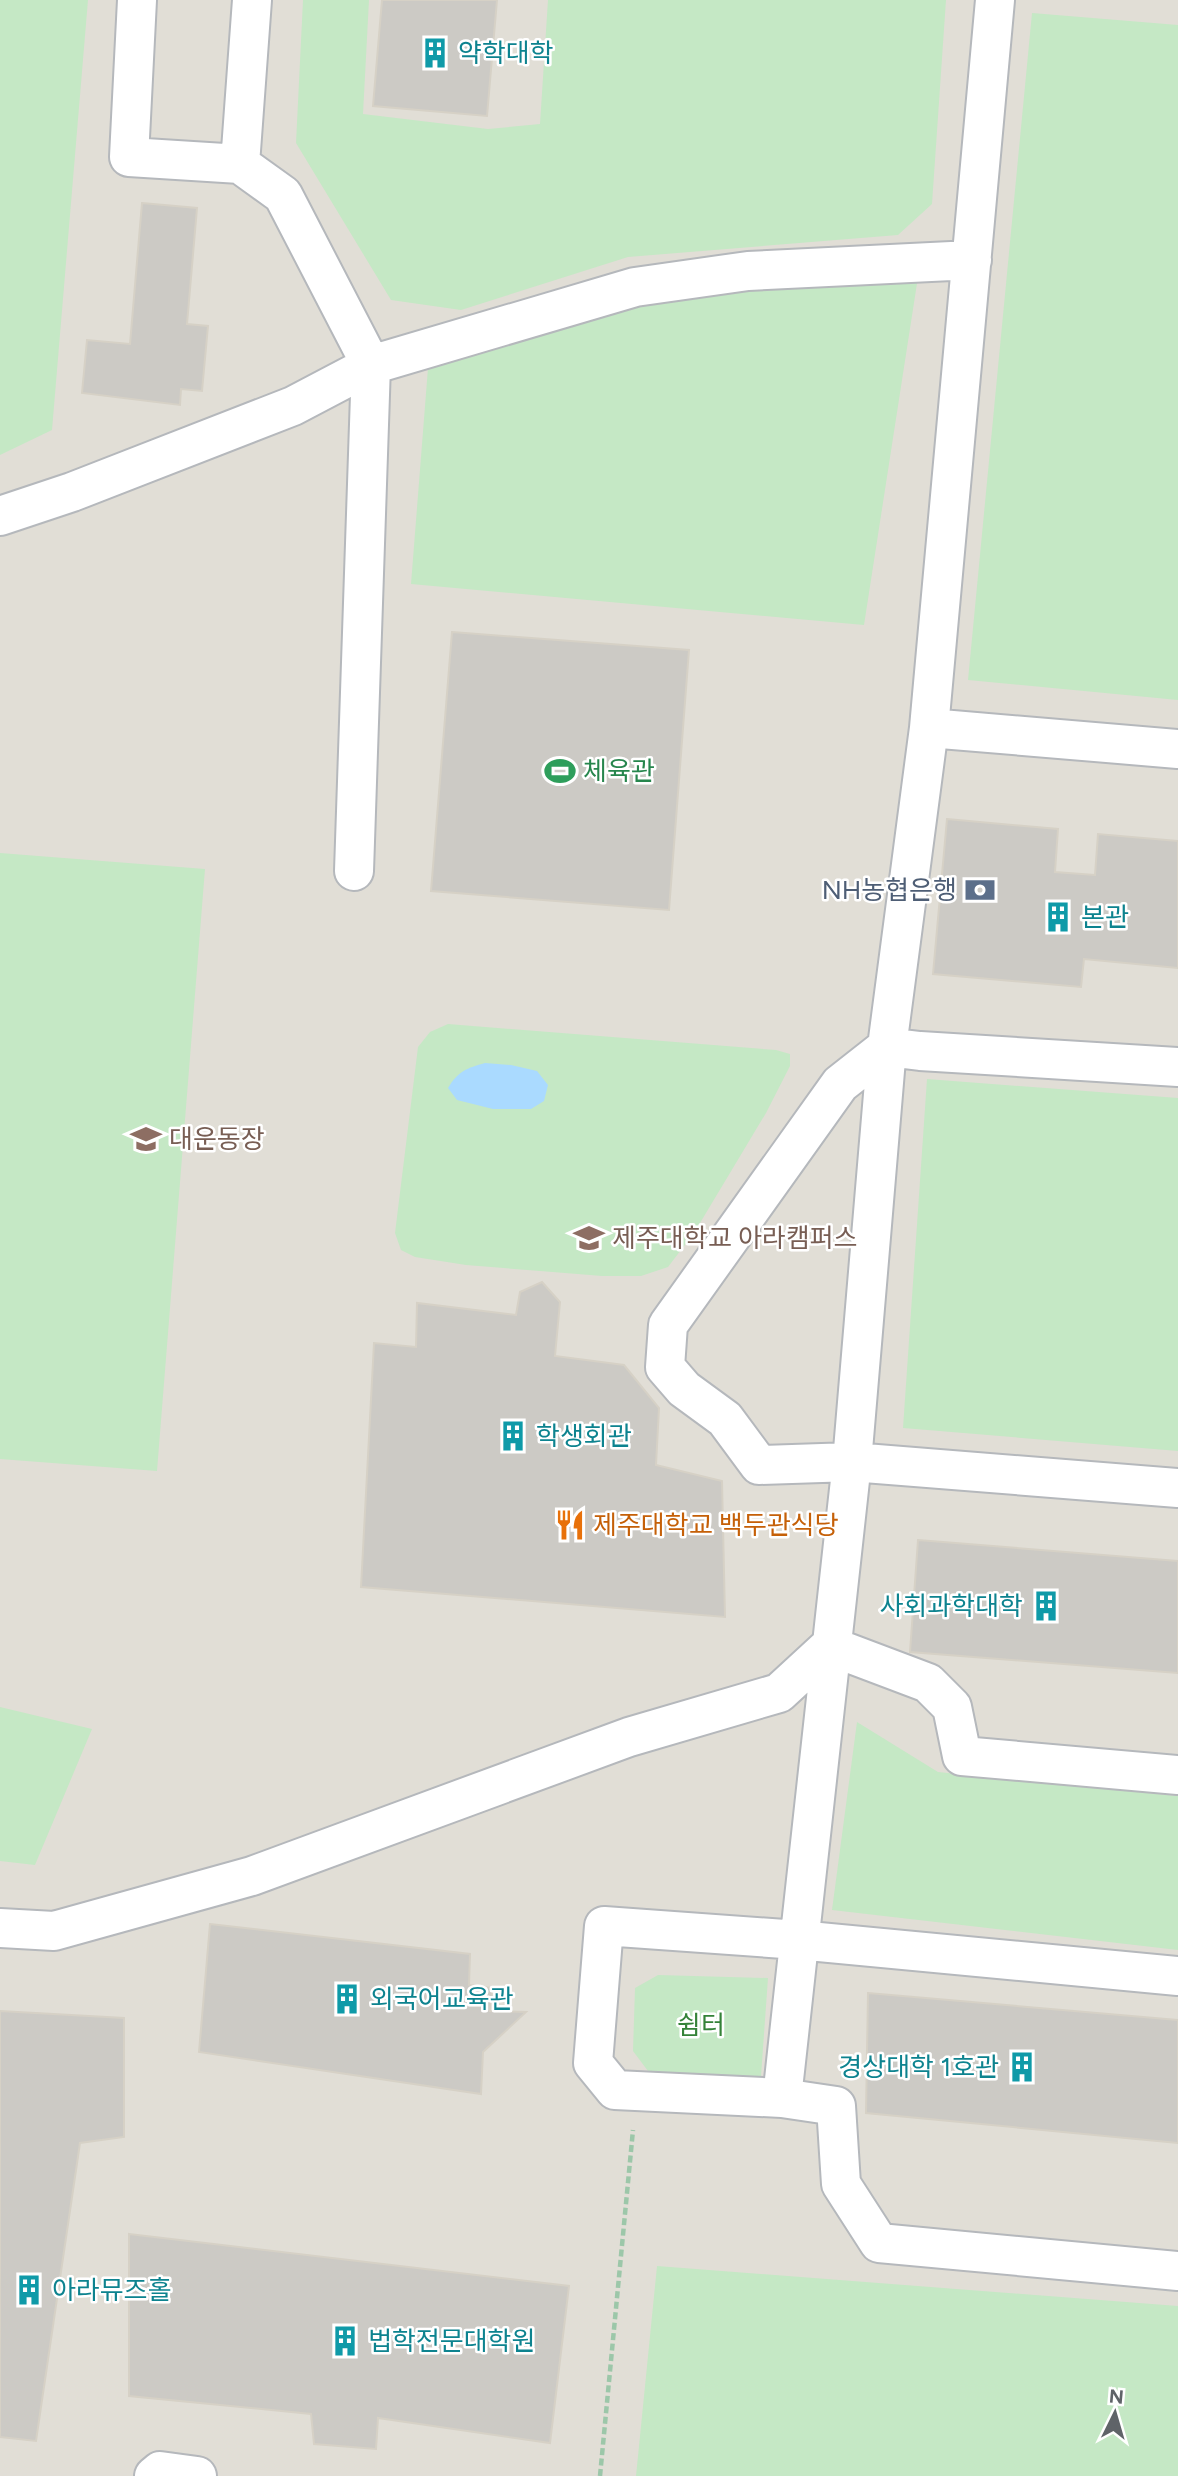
<svg xmlns="http://www.w3.org/2000/svg" width="1178" height="2476" font-family="Figtree,'Noto Sans KR',sans-serif">
	<style>
		.education { fill: #e1ded6 }
		.green { fill: #c5e8c5 }
		.water { fill: #aadaff }
		.building { fill: #cccac5; stroke: #d6d1c6; stroke-width: 2 }
		.lines { fill: none; stroke-linecap: round; stroke-linejoin: round }
		.minor-casing { stroke: #b5b8bc; stroke-width: 42 }
		.path { stroke: #9cc7a9; stroke-width: 4.5; stroke-dasharray: 7 3.5; stroke-linecap: butt }
		.minor { stroke: #fff; stroke-width: 38 }
		.labels { text-anchor: middle; stroke-width: 5; stroke-linejoin: round; paint-order: stroke }
		.culture-label { font-size: 26px; fill: #0d838f; stroke: #fff; text-anchor: start }
		.leisure-label { font-size: 26px; fill: #27864d; stroke: #fff; text-anchor: start }
		.service-label { font-size: 26px; fill: #4e5e75; stroke: #fff; text-anchor: end }
		.education-label { font-size: 26px; fill: #785e54; stroke: #fff; text-anchor: start }
		.food-label { font-size: 26px; fill: #c56008; stroke: #fff; text-anchor: start }
		.park-label { font-size: 26px; fill: #348238; stroke: #fff }
	</style>
	<rect width="100%" height="100%" fill="#f1efe8"/>
	<path class="education" d="M0,0H1178V2476H0Z"/>
	<path class="green" d="M0,0H88L52,430L0,455Z
		M303,0H369L363,114L488,129L540,124L548,0H946L932,204L898,235L628,257L461,310L391,300L296,143Z
		M1032,13L1178,25V700L968,680Z
		M918,277L864,625L411,584L428,368L631,307L747,290Z
		M0,853L205,869L157,1471L0,1459Z
		M448,1024L776,1050L790,1054V1066L766,1113L694,1233L668,1267L641,1276H602L466,1265L415,1257L401,1250L395,1233L418,1047L430,1032Z
		M927,1079L1178,1098V1451L903,1428Z
		M0,1707L92,1729L35,1865L0,1861Z
		M857,1722L938,1772L1178,1796V1950L832,1910Z
		M658,1975L768,1978L761,2076L651,2075L633,2051L635,1988Z
		M657,2266L1178,2306V2476H636Z"/>
	<path class="water" d="M485,1063L511,1065L537,1071L548,1085L544,1101L531,1109H493L457,1100L448,1088C458,1071 467,1068 485,1063Z"/>
	<path class="building" d="M382,0H497L487,116L373,106Z
		M142,203L197,208L187,324L208,326L202,391L181,389L180,405L82,393L87,340L130,344Z
		M452,632L689,650L669,910L431,891Z
		M947,819L1058,829L1055,872L1095,875L1098,834L1178,841V968L1084,959L1081,987L933,974Z
		M542,1282L560,1302L555,1356L624,1365L659,1408L656,1465L722,1481L725,1617L361,1587L374,1343L416,1347L417,1303L516,1315L520,1292Z
		M918,1540L1178,1561V1673L910,1652Z
		M210,1924L470,1954L469,1985L492,1988L490,2011L526,2012L483,2052L481,2094L199,2052Z
		M868,1993L1178,2020V2143L866,2113Z
		M0,2011L124,2018V2137L80,2143L36,2441L0,2437Z
		M129,2234L569,2286L550,2443L378,2418L376,2449L314,2444L311,2414L129,2396Z"/>
	<g class="lines">
		<g class="minor-casing">
			<path id="minor" d="M137,0L129,157L240,164
				M252,0L240,164L283,195L371,365L354,871
				M995,0L929,728L887,1047L852,1462L782,2098L836,2106L841,2184L879,2243L1178,2271
				M0,516L72,492L293,406L371,365L635,287L748,271L972,260
				M929,728L1178,749
				M1178,1067L920,1051L887,1047L840,1084L668,1325L665,1367L684,1389L725,1419L759,1465L852,1462L1178,1488
				M830,1646L928,1683L952,1707L962,1756L1178,1775
				M0,1928L54,1931L252,1876L629,1737L779,1693L830,1646
				M782,2098L615,2090L593,2063L604,1926L798,1940L1178,1976
				M154,2476L160,2471L197,2476"/>
		</g>
		<path class="path" d="M600,2476L633,2130"/>
		<use href="#minor" class="minor"/>
	</g>
	<defs>
		<g id="building-bare" transform="scale(2.415)"><path d="M-4-6H4V6H1V3H-1V6H-4ZM-2.5-4.3h1.7v1.8h-1.7ZM.8-4.3h1.7v1.8H.8ZM-2.5-1h1.7V.8h-1.7ZM.8-1h1.7V.8H.8Z" fill="#0f9aa8" stroke="#fff" stroke-width="2.5" paint-order="stroke"/></g>
		<g id="stadium-bare" transform="scale(2.415)"><path d="M0-5a6.5 5 0 1 0 0 10a6.5 5 0 1 0 0-10ZM-3.5-1.8h7v3.6h-7Z" fill="#2e9e5b" stroke="#fff" stroke-width="2.5" paint-order="stroke"/></g>
		<g id="bank-bare" transform="scale(2.415)"><path d="M-6-4H6V4H-6ZM0-2.3a2.3 2.3 0 1 0 0 4.6a2.3 2.3 0 1 0 0-4.6Z" fill="#5c6f8a" stroke="#fff" stroke-width="2.5" paint-order="stroke"/></g>
		<g id="university-bare" transform="scale(2.415)"><path d="M0-5L7-2L0 1L-7-2ZM-4 1L0 2.5L4 1V4Q0 6-4 4Z" fill="#8d6e63" stroke="#fff" stroke-width="2.5" paint-order="stroke"/></g>
		<g id="restaurant-bare" transform="scale(2.415)"><path d="M-5-6h1v4h1v-4h1v4h1v-4h1v5L-1.5 .5V6h-2V.5L-5-1ZM5-6V6H3V1.5H1.5Q1.5-4 5-6Z" fill="#e8710a" stroke="#fff" stroke-width="2.5" paint-order="stroke"/></g>
	</defs>
	<g fill-rule="evenodd">
		<use href="#building-bare" x="435" y="53"/>
		<use href="#stadium-bare" x="560" y="771"/>
		<use href="#bank-bare" x="980" y="890"/>
		<use href="#building-bare" x="1058" y="917"/>
		<use href="#university-bare" x="146" y="1139"/>
		<use href="#university-bare" x="589" y="1238"/>
		<use href="#building-bare" x="513" y="1436"/>
		<use href="#restaurant-bare" x="570" y="1525"/>
		<use href="#building-bare" x="1046" y="1606"/>
		<use href="#building-bare" x="347" y="1999"/>
		<use href="#building-bare" x="1022" y="2067"/>
		<use href="#building-bare" x="29" y="2290"/>
		<use href="#building-bare" x="345" y="2341"/>
	</g>
	<g class="labels">
		<g class="culture-label">
			<text x="458" y="62">약학대학</text>
			<text x="1081" y="926">본관</text>
			<text x="536" y="1445">학생회관</text>
			<text x="1023" y="1615" text-anchor="end">사회과학대학</text>
			<text x="370" y="2008">외국어교육관</text>
			<text x="999" y="2076" text-anchor="end">경상대학 1호관</text>
			<text x="52" y="2299">아라뮤즈홀</text>
			<text x="368" y="2350">법학전문대학원</text>
		</g>
		<g class="leisure-label">
			<text x="583" y="780">체육관</text>
		</g>
		<g class="service-label">
			<text x="957" y="899">NH농협은행</text>
		</g>
		<g class="education-label">
			<text x="169" y="1148">대운동장</text>
			<text x="612" y="1247">제주대학교 아라캠퍼스</text>
		</g>
		<g class="food-label">
			<text x="593" y="1534">제주대학교 백두관식당</text>
		</g>
		<g class="park-label">
			<text x="701" y="2034">쉼터</text>
		</g>
	</g>
	<g transform="translate(1115 2413) rotate(5)" stroke="#ffffff" stroke-width="5" paint-order="stroke">
	<path d="M0-5L12 26L0 18L-12 26Z" fill="#5f6368"/>
	<text y="-10" font-size="19" font-weight="bold" text-anchor="middle" fill="#5f6368">N</text>
	</g>
</svg>
